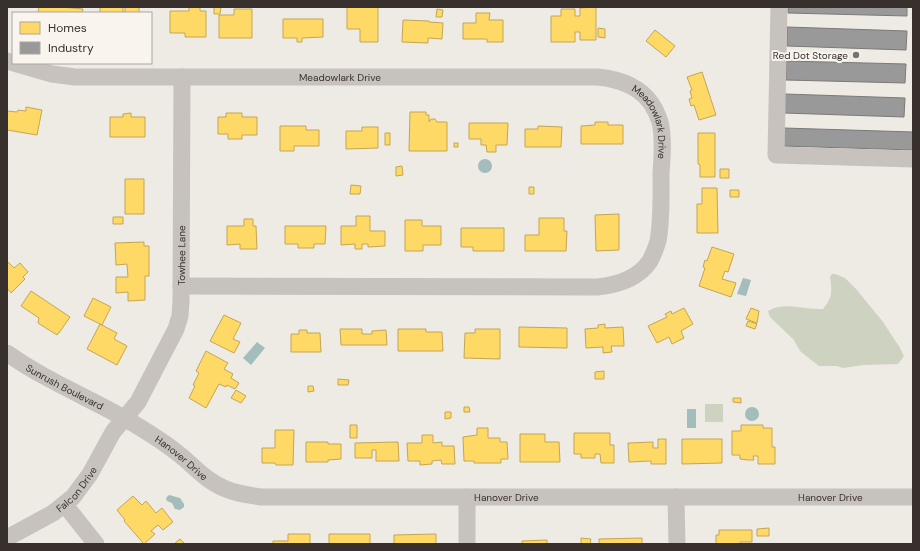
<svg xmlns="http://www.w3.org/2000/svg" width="920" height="551" font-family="'DM Sans',sans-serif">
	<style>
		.green { fill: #ced2c0 }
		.water { fill: #a3bcbc }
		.homes { fill: #ffd966; stroke: #c3a655 }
		.industry { fill: #999; stroke: #7c7a78 }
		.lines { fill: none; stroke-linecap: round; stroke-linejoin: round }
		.minor { stroke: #c7c2bd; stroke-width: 17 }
		.poi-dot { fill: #78716c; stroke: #f9f4ee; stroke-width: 1.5 }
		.labels { text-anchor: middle; stroke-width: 4; stroke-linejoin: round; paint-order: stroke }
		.poi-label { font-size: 10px; fill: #38302c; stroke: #f9f4ee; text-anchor: end }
		.street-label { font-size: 10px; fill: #38302c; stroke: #f9f4ee }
	</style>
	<rect width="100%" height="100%" fill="#eeeae4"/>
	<path class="green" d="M832,274H835L845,278L856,289L883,322L900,348L904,356L898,364L864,365L843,368L837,366H819L801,352L793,339L770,317L768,311C784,301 805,310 823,309C833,297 832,291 830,277Z
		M705,404H723V422H705Z"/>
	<path class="water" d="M478 166a7 7 0 1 1 14 0a7 7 0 1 1-14 0Z
		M743,278L751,280L746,296L737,294Z
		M257,342L265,348L251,365L243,358Z
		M745 414a7 7 0 1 1 14 0a7 7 0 1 1-14 0Z
		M687,409H696V428H687Z
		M169,495L180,498L184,504V507L180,510L175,509L172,503L167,501L166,498Z"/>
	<path class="homes" d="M39,7H62L83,9L82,13H38Z
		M100,7H123V12H125V7H139V12L141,13H100Z
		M189,7H200V11H206V37H185V33H170V11H189Z
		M214,7H221L220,14H214Z
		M347,7H378V42H360V29H347Z
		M596,7V40H580V32H575V42H551V16H561V9H575V16H580V8Z
		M234,9H252V38H219V15H234Z
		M437,9L443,10L442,17H436Z
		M476,13H490L489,20H503V42H487V39H463V23H476Z
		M283,19H323V37L302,38V42H297V38H283Z
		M403,20L429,21V22L443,23L442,39L428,38V43L402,42Z
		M598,28L605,29V38L598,37Z
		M655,30L675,46L666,57L646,41Z
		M702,72L716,115L699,120L694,105L691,106L689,99L692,98L690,91L692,90L687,77Z
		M26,107L42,110L37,135L7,130V111L17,112L18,110L26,111Z
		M410,112H426V115H429V122L431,119H435L437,122H447V151H409Z
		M131,113V117H145V137H110V117H123V114Z
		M226,113H242V117H257V135H242V139H228V134H218V117H226Z
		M595,122H608V125H623V144H581V126L595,125Z
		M469,123H508L507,145H496V152H487L486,145H481V139H469Z
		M280,126H306V130H319V146H294V151H280Z
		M538,126L562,127L561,147H525V129H538Z
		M362,127H378V148L346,149V131H362Z
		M385,133H390V145H385Z
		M698,133H715V177H700V165L698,164Z
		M454,143H458V147H454Z
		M402,166L403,175L396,176V167Z
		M720,169H729V178H720Z
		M125,179H144V214H125Z
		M351,185L361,186L360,194H350Z
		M529,187H534V194H529Z
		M702,188H717L718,233H697V204H702Z
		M730,190H739V197H730Z
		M619,214V250L596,251L595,215Z
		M356,216H370V231H385V246L368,247V244H362V249H355V244L341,245V226H356Z
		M113,217H123V224H113Z
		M539,218H564V231H567L566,251H525V235H539Z
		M244,219H253V226H256L257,249H240V244L227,245V226H244Z
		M405,220H422V226H441V245H423V251H405Z
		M285,226H326L325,244H314V248H298V244H285Z
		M461,228H504V251H473V247H461Z
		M144,242V246H149V276H145V300L128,301V292L116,293V277H128L127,264L116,265L115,243Z
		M712,247L734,254L728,272L725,271L722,279L736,283L731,297L699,286L705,268L703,267L705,260L707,261Z
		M7,261L14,268L20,263L28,272L23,277L25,279L11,293L7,288Z
		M31,291L70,317L59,333H58L57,335L38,323L39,318L21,306Z
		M93,298L111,307L102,325L84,316Z
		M684,308L693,324L681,331L684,338L672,344L669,337L657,343L648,326L667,317L665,314L671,311L672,314Z
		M751,308L759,311L757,323L746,319Z
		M224,315L241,323L233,339L240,342L234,353L210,341Z
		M748,321L757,324L755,329L746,326Z
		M100,324L117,333L114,339L127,346L117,365L87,349Z
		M605,324V328L623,327L624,346H611L612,352L603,353V347L586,348L585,329L598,328V325Z
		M519,327L567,328V348L519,347Z
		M340,329H362V334H372V331L386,330L387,345H341Z
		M398,329H426V332H442L443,351H398Z
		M475,329H500V359L464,358L465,333H475Z
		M299,330H307V333H320L321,352H291V334H299Z
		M206,351L228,363L224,369L233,374L231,378L239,383L235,389L227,385L226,387L219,384L206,408L189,398L195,386L193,385L199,373L196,371Z
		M604,371V379H595V372Z
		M338,379L349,380L348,385H338Z
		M308,386H313L314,391L308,392Z
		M236,390L246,396L241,403L231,398Z
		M733,398H741V403L733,402Z
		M464,407H469L470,412H464Z
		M445,412H451V418L445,419Z
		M350,425H357V438H350Z
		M741,425H763V428H772V447H775V464H758V456H753L754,460H748L740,459V455H732V431H741Z
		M477,428H488V438H500V442H507L508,459H501V463H474V461H464L463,437L477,435Z
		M275,430H294L293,465H276L275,463H262V448H275Z
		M574,433H610V445H614V463H601L600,454H595V458H581V454H574Z
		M520,434H545V442H559L560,462H520Z
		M422,435H433V443L442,442V446H454L455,464H442L441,460L432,461V464L420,465V461H408L407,443H422Z
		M658,439H666V464H651V461L629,462L628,443L653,442V448H658Z
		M682,439H722V463L682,464Z
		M306,442H328V444H341V459L328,460V462H306Z
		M398,442L399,461H376V450H372V458H355V443Z
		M133,496L142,505L146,501L156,513L162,508L173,522L163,530L158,525L151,531L155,534L144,544L124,521L125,520L117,510Z
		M769,528V536H757V529Z
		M719,530H752V542H740V544H716V535H719Z
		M288,534H310V544H273V541H288Z
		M329,534H370V544H329Z
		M436,534V544H394V535Z
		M581,538L591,539L590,544H581Z
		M642,538V544H599V539Z
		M180,539L185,544H174Z
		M547,540V544H522V541Z"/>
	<path class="industry" d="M788,7H907V16L788,13Z
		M787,27L907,31L906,50L787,46Z
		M786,61L906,64L905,83L786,80Z
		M785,94L905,98L904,117L784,113Z
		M784,128L913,132V150L783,146Z"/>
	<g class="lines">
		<g class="minor">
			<path d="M779,7L776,155L913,159"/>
			<path id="s1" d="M7,61L52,74L75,77H598C618,79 638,85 651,103C655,109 658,116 660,122C664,139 662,157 661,174C661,196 662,219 658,241C656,248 653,255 650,261C638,279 618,285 597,287L181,286"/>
			<path id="s2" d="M7,353C43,379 85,396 124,418C143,429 163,441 180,455C195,467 207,482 226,489C237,494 249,495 261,497H913"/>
			<path d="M467,497V544"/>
			<path d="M676,497L677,544"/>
			<path d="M65,505L96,544"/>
			<path id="s3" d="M7,538L53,513L73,497L90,474L113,432L138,402L176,329L180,316L181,302L182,77"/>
		</g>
	</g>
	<circle class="poi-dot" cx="856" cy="55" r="4"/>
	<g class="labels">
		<g class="poi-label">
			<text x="848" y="59">Red Dot Storage</text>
		</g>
		<g class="street-label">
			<text dy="4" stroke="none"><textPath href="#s1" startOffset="335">Meadowlark Drive</textPath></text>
			<text dy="4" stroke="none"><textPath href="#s1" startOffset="671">Meadowlark Drive</textPath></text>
			<text dy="4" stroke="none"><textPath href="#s3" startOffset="350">Towhee Lane</textPath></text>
			<text dy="4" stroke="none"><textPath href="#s2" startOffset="67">Sunrush Boulevard</textPath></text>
			<text dy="4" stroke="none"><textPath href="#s2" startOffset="204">Hanover Drive</textPath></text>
			<text dy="4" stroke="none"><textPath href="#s3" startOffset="86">Falcon Drive</textPath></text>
			<text dy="4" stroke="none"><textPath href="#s2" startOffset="540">Hanover Drive</textPath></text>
			<text dy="4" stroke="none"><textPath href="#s2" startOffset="864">Hanover Drive</textPath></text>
		</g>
	</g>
	<rect width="920" height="551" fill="none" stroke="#38302c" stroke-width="16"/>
	<rect x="12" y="12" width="140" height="52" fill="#f9f4ee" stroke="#aca6a0"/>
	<rect x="20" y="22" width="20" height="12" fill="#ffd966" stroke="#aca6a0"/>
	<text x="48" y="32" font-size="12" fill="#38302c">Homes</text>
	<rect x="20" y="42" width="20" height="12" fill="#999999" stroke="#aca6a0"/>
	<text x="48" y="52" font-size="12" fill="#38302c">Industry</text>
</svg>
